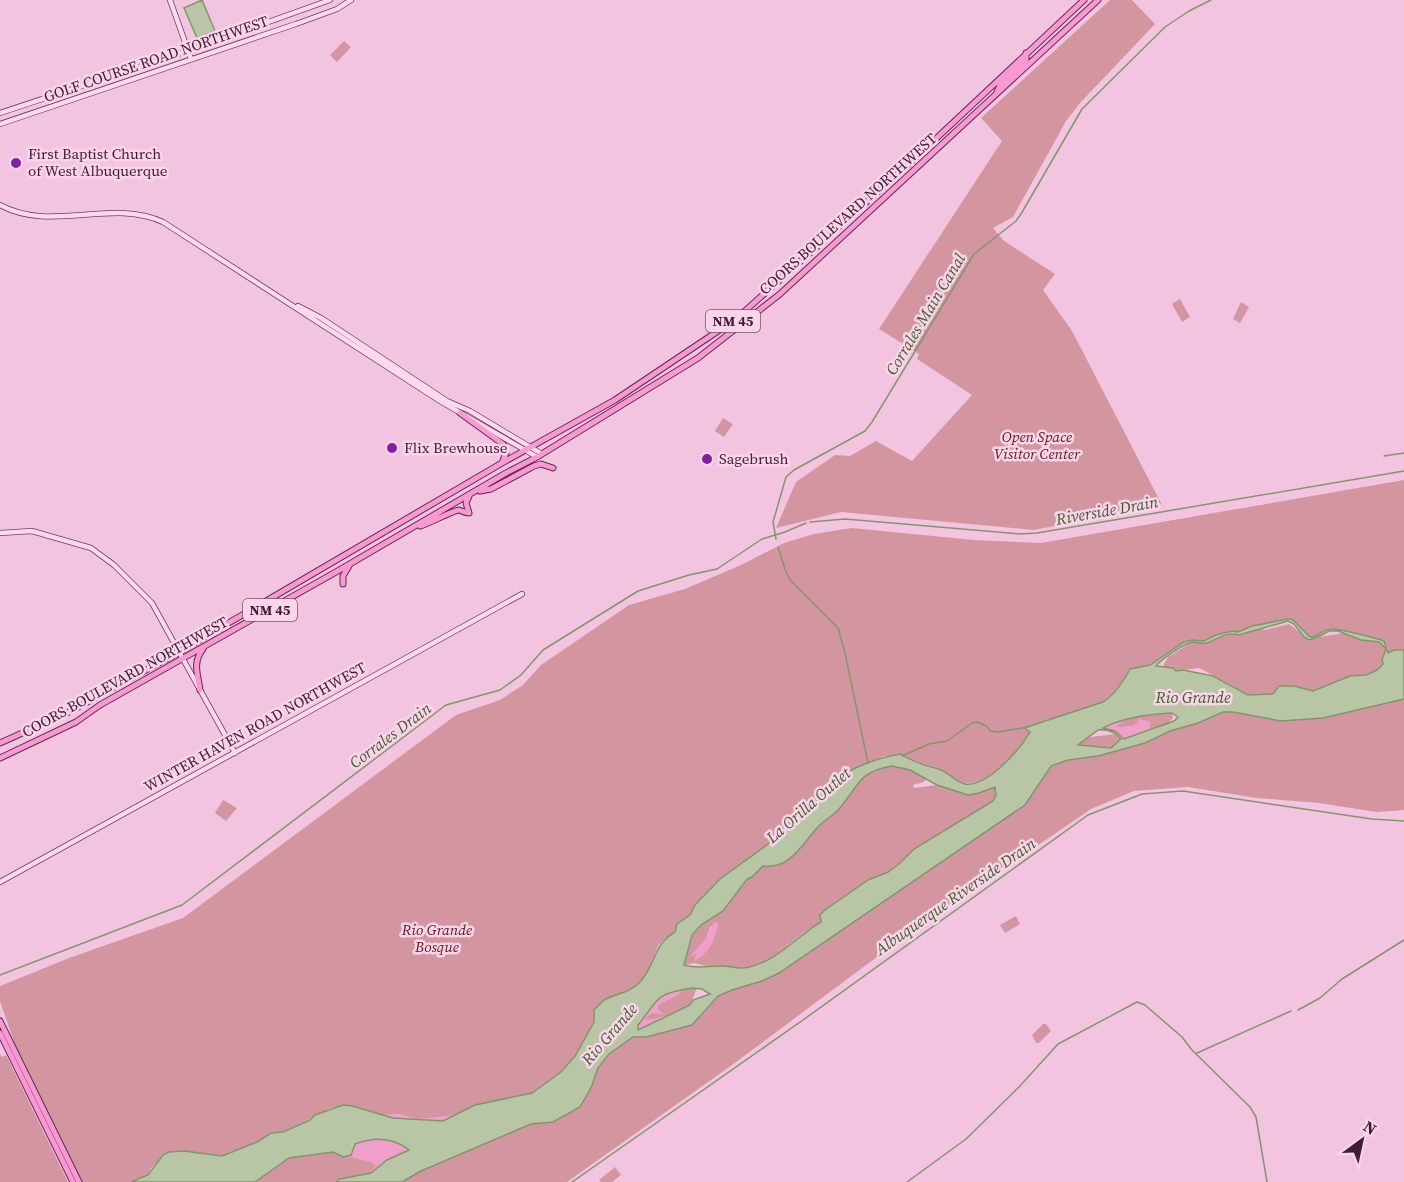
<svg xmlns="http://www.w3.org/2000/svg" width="1404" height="1182" font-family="'Source Serif 4',serif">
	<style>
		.green { fill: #d396a0; fill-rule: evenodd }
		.sand { fill: #f29ecb }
		.water { fill: #b8c6a6; stroke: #82966b; stroke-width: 1.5; fill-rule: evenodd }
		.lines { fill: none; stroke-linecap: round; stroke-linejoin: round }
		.stream { stroke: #82966b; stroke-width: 1.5 }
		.secondary-casing { stroke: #723b66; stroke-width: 6 }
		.primary-casing { stroke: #5e2c54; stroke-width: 7 }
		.secondary { stroke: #fcd9ed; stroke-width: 4.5 }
		.primary { stroke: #fa98d2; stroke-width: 5 }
		.poi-dot { fill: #8120a7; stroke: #fad4e9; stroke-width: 2 }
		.labels { text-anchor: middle; stroke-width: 5; stroke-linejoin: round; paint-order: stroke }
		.shield { fill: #fad4e9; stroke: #77546d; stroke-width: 1.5 }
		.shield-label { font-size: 14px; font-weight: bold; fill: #3f1d38 }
		.street-label { font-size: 15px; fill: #3f1d38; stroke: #fad4e9 }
		.poi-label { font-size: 15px; fill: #3f1d38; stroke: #fad4e9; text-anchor: start }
		.park-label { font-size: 15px; font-style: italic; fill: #5e2123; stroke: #fad4e9 }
		.water-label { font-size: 16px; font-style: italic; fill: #3d602b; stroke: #fad4e9 }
	</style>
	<rect width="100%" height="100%" fill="#f3c4df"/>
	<path class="green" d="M1110,0H1132L1155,24L1080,103L1066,121L1013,217L993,228L1004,241L1055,274L1043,290L1072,331L1162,505L1034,530L841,512L776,528L796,482L835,455L850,456L876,441L912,461L972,395L917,359L919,354L879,329L1002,141L981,118Z
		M344,41L351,47L337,62L330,55Z
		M1180,299L1190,317L1182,322L1172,304Z
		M1241,302L1249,307L1240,323L1233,319Z
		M723,418L733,424L724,437L715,431Z
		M1404,480V650H1394L1388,653L1387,646C1383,643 1380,640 1375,638C1367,636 1333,627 1327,629C1320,632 1318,637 1310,638L1292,619L1252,626L1238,632L1232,631L1204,641L1192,640L1184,642L1150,665L1131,669C1123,682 1115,694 1103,702L1024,728L1030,731C1019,750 992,783 968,783C958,784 951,775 944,771C933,765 897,755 885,756C878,758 871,763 864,766C849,770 835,777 830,793L806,806L794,820L779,832L775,839L720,879L695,905L690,915L677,924L675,932L665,938L658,946L647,973L637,985L622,994L594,1022L575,1056L561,1072L532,1093L475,1105L458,1115L432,1118L417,1119L398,1114L384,1115L352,1106L331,1108L283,1132L271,1133L257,1142L222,1156L184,1151L160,1160L151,1168L148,1175L131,1182H82L16,1048L0,1001V986L69,958L183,918L456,715L500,700L523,685L541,665L629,605L685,589L741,565L784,543L814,534L852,528L974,540L1041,543Z
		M1289,624L1308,639L1343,633L1361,640L1379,642L1386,649L1383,664L1378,670L1366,675L1350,676L1313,691L1294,686L1274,694L1248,695L1230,684L1199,668L1175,671L1163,666L1168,657L1192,642L1208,643L1224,635L1233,633L1239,634L1259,628L1265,630Z
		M1404,699V810L1377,812L1319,803L1257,798L1188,787L1134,791L1091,809L905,936L732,1065L567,1182H402L421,1171L531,1124L553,1122L591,1088L598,1068L609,1054L633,1037H646L692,1025L718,996L732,990L762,981L779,973L1025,805L1051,767L1068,760L1098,756L1145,743L1170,731L1198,723L1223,712Z
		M1172,713L1173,718L1167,724L1151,729L1144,721L1138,719V723L1132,726L1113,728C1127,713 1152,714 1172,713Z
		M1116,734L1121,739L1111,748L1078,745L1090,737Z
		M892,766L910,770L927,778L924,782L913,785L914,788L937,785L968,795L979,793L995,786L996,795L993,801L914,849L899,864L888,872L868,880L825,910L820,915L821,922L804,932L772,958L750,967H710L695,963L684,965L692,935L701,926L723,911L747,878L752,877L763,866C790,869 802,844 818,827C824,820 833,816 839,809C859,786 857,773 892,766ZM711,926L716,932L709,947L694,960L698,955L697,953L692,955L706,939Z
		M223,800L237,808L226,821L215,813Z
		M1016,916L1020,924L1005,933L1000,925Z
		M697,988L690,1005C675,1012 663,1019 646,1020L645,1018L651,1013H662L658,1011V1005L679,994L683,989Z
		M1043,1024H1046L1051,1031L1039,1043H1036L1032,1035Z
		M0,1054L2,1057L6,1055L68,1182H0Z
		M333,1152C346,1158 364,1156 376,1165L371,1173L340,1179L336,1182H255L289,1158Z
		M615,1167L621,1175L612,1182H601L599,1180Z"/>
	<path class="sand" d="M1127,719L1114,728L1132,726L1138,723V719L1149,721L1151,729L1124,739L1121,735L1102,728Z
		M714,922H717L718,925C715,940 708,955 694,961L697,953L690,956L706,939Z
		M683,989L679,994L658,1005V1010L665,1014L651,1013L645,1019L646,1020L664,1018L638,1031V1025C655,1004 654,994 683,989Z
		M398,1114L418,1119L458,1115C436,1126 407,1122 384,1115Z
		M370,1138L392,1141L410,1150L387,1160L371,1173L376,1165L372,1162L346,1156L351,1155L355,1144Z"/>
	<path class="water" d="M202,0L215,31L197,38L184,8Z
		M1288,619H1292L1310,637C1319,637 1323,629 1331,629C1337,628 1376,638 1384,641L1388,653L1394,650H1404V699L1323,718L1281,721L1233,712H1223L1198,723L1170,731L1145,743L1098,756L1068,760L1051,766L1025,805L779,973L762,981L732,990L718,996L692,1025L646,1037H633L609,1054L598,1068L591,1088L580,1107L553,1122L531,1124L421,1171L402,1182H336L340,1179L371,1173L387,1160L409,1150C393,1137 374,1137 355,1144L351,1155L343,1157L333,1152L289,1158L255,1182H131L148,1175L163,1155L169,1152L184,1151L222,1156L257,1142L271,1133L283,1132L310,1120L315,1115L343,1105L352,1106L393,1118L443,1121L475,1105L532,1093L561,1072L575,1056L594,1022V1010C597,1007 601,1003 604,1000C615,994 629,993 638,984C656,967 652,945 675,932L677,924L690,915L695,905L720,879L775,839L779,832L794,820L806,806L830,793C838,769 878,758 901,754C913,763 927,765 941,770C949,773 956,782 965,784C988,787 1020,749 1030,732L1024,728L1103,702C1115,695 1123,682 1130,669L1150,665L1184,642L1192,640L1204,641L1216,635L1232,631L1238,632L1252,626ZM1288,621L1294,624L1304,637L1309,640L1318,637L1329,631H1338L1361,640L1379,642L1386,649L1382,660L1383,664L1377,670L1366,675L1350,676L1313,691L1294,686H1279L1273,694L1248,695L1213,676L1183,670L1176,671L1173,668L1156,666C1161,659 1184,644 1192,642C1198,642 1201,644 1207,643C1218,639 1226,631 1239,635ZM1172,713L1178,717L1174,721L1124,739L1115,731L1103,728C1124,717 1148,714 1172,713ZM1098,730C1107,729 1115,732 1121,739L1111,748L1078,745ZM892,766L910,770L937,785L968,795L979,793L995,787L996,795L993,801L914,849L899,864L888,872L868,880L825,910L820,915L821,922C797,936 777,961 749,967C740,970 731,966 721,966C708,966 697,969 684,965L692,935L701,925L723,911L747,879L752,877L763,866C791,869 801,845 818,827C824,820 833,816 839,809C859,786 857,772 892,766ZM692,988L702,989L710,994L693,1000L690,1005L638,1030V1025C660,998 654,994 692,988Z"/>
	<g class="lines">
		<path class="stream" d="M1384,456L1404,453
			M810,522L845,519L1020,534L1037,533L1404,471
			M776,539L773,522L786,477L794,470L865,431L872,422L974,254L1016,221L1021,214L1082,109L1165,27L1189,11L1211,0
			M778,547L786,572L791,581L838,628L845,653L868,763
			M902,756L929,744L947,741L972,723L978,722L986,726L991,731L997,732L1023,728
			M0,975L182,905L446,705L500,690L521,675L543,650L638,591L689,575L717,569L762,539L785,532L806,523
			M1298,1010L1320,998L1342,979L1404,940
			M1197,1053L1291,1011
			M572,1182L803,1020L1088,815L1142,794L1183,791L1372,819L1404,821
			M907,1182L966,1139L1019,1087L1058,1044L1137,1002L1145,1005L1182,1037L1192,1050L1250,1107L1256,1117L1267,1182"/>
		<g class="secondary-casing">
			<path id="secondary" d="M170,0L191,59
				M0,113L187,51L330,0
				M0,124L296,24L337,9L351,0
				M0,205C51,233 112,198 163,222L440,401L537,457
				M298,306L321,318L447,401L470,411L542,454
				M0,533L32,531L91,548L114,565L152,603L235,753
				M0,882L522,594"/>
		</g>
		<g class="primary-casing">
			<path id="primary" d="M997,92L1000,85L1026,60V53
				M460,413L503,444L506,453L502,463
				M480,491L491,489L534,466L541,464L553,468
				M469,513L466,503L469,496
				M420,526C428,524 454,510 459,510C462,511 465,513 469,513
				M343,584V576L349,566
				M200,690C198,674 192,663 203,649
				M0,743L69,712L179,652L502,463L615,400L736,319L910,163L1084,0
				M0,758L76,722L100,705L336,572L506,473L537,457L698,358L780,294L1098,0
				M0,1021L79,1182
				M0,1033L73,1182"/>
		</g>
		<use href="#secondary" class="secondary"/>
		<use href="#primary" class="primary"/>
	</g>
	<g class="poi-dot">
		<circle cx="16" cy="163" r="6"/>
		<circle cx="392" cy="448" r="6"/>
		<circle cx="707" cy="459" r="6"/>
	</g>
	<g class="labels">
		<g class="shield">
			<rect x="706" y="310" width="54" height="22" rx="4.5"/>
			<rect x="243" y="599" width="54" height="22" rx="4.5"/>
		</g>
		<g class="shield-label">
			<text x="733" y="326">NM 45</text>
			<text x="270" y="615">NM 45</text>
		</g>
		<g class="street-label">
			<text transform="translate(156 59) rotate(-19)" y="5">GOLF COURSE ROAD NORTHWEST</text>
			<text transform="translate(848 214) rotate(-42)" y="5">COORS BOULEVARD NORTHWEST</text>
			<text transform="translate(125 677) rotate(-29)" y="5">COORS BOULEVARD NORTHWEST</text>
			<text transform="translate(255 727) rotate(-29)" y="5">WINTER HAVEN ROAD NORTHWEST</text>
		</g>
		<g class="poi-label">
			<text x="28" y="159">First Baptist Church<tspan x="28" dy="17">of West Albuquerque</tspan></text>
			<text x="404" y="453">Flix Brewhouse</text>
			<text x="719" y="464">Sagebrush</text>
		</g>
		<g class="park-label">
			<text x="1037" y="442">Open Space<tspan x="1037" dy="17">Visitor Center</tspan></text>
			<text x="437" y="935">Rio Grande<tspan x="437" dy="17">Bosque</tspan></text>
		</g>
		<g class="water-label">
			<text transform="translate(925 314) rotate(-59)" y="6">Corrales Main Canal</text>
			<text transform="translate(1107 510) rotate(-10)" y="6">Riverside Drain</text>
			<text x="1193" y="703">Rio Grande</text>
			<text transform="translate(390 735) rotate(-37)" y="6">Corrales Drain</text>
			<text transform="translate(808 805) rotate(-41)" y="6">La Orilla Outlet</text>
			<text transform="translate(955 896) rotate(-35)" y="6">Albuquerque Riverside Drain</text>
			<text transform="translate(609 1034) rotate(-49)" y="6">Rio Grande</text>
		</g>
	</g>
	<g transform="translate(1362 1140) rotate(33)" stroke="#fad4e9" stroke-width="4.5" paint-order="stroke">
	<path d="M0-4.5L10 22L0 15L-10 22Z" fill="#3f1d38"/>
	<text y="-9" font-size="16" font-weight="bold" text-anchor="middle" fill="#3f1d38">N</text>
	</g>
</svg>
